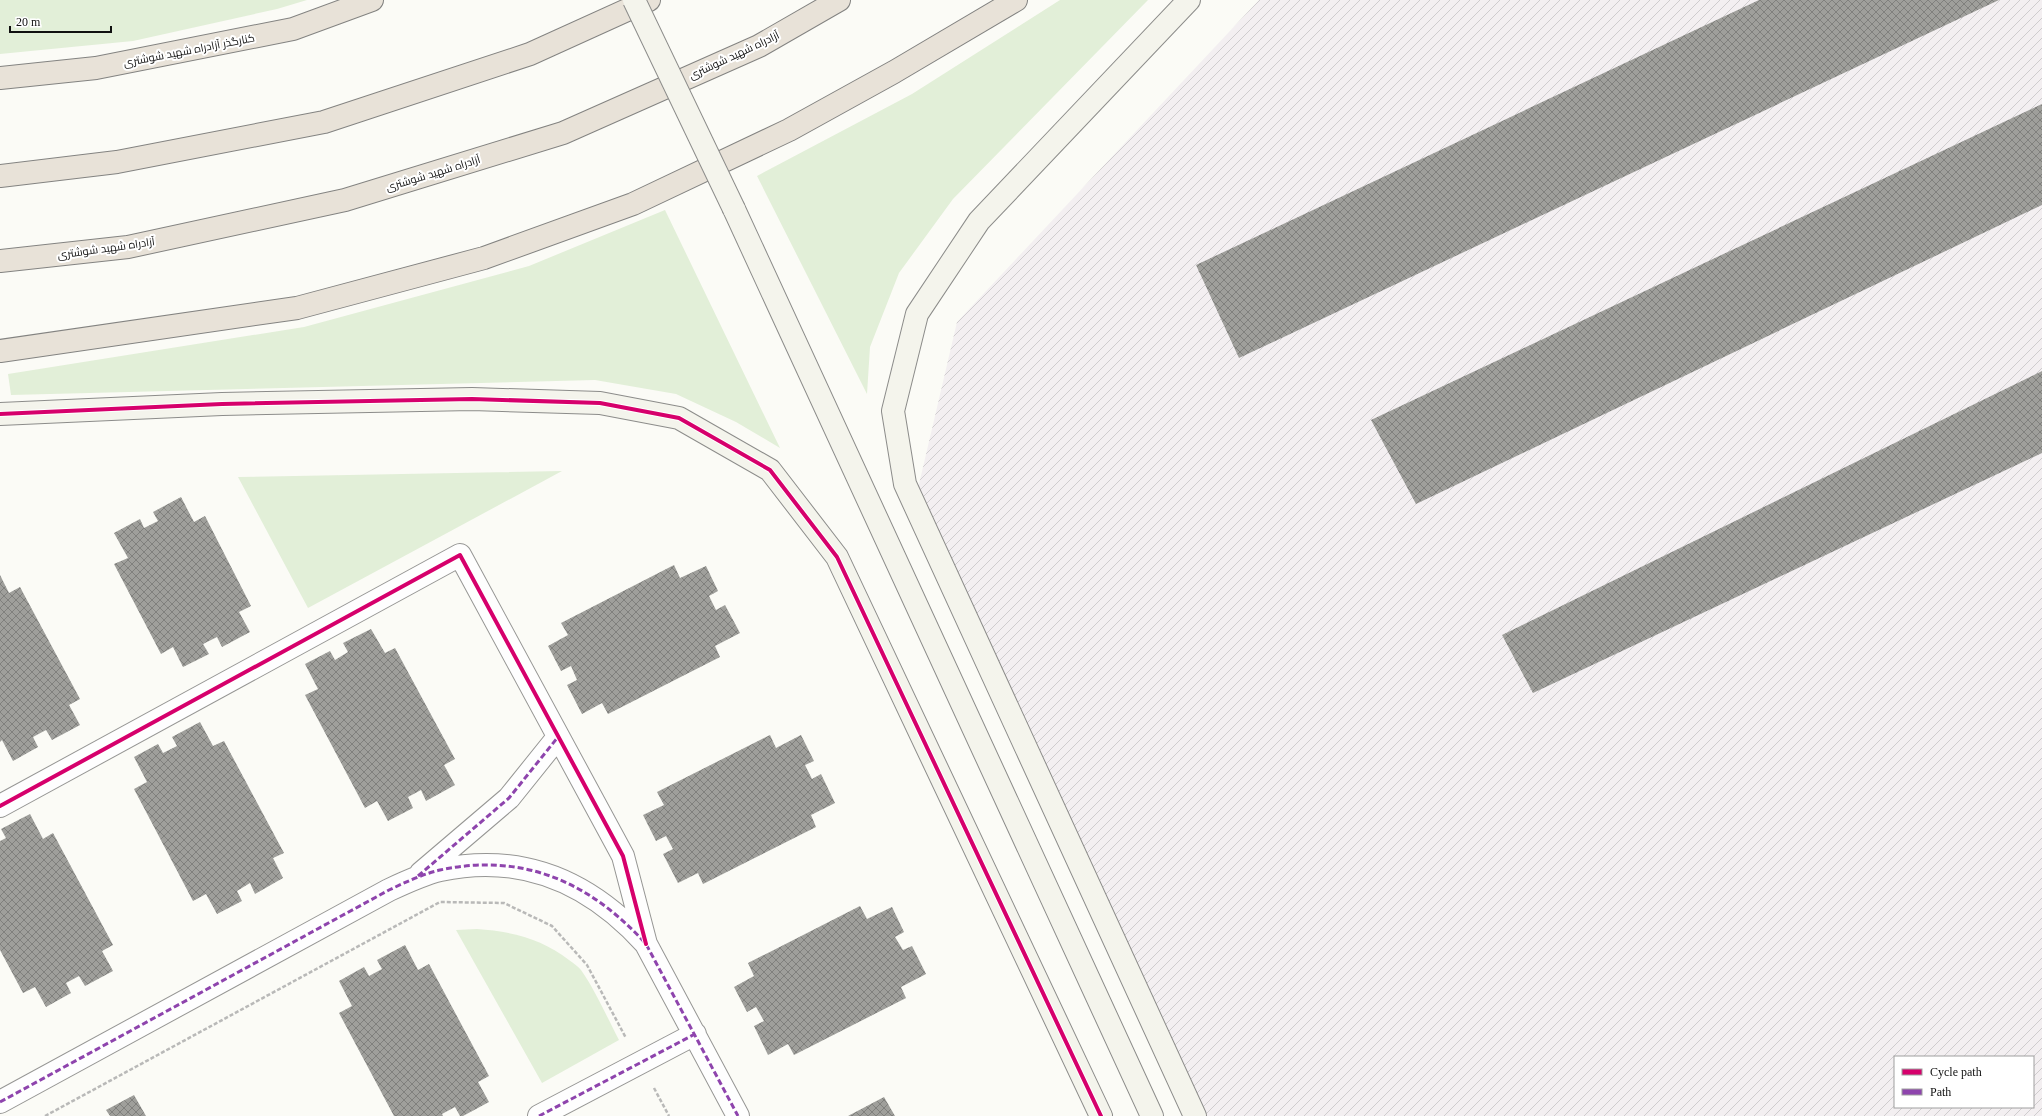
<svg xmlns="http://www.w3.org/2000/svg" width="2042" height="1116" font-family="'Times New Roman',Cairo,serif">
	<style>
		.industrial { fill: url(#industrial-furrows); fill-rule: evenodd }
		.grass { fill: #e2efd8 }
		.building { fill: url(#building-cross-hatch) }
		.lines { fill: none; stroke-linecap: round; stroke-linejoin: round }
		.street-casing { stroke: #969694; stroke-width: 24 }
		.secondary-casing { stroke: #8c8c8a; stroke-width: 24 }
		.highway-casing { stroke: #838381; stroke-width: 24 }
		.path { stroke: #b9b9b8; stroke-width: 2.5; stroke-dasharray: 4 2; stroke-linecap: butt }
		.street { stroke: #fefefe; stroke-width: 22 }
		.secondary { stroke: #f4f4ec; stroke-width: 22 }
		.highway { stroke: #e8e2d8; stroke-width: 22 }
		.secondary-bridge-casing { stroke: #8c8c8a; stroke-width: 24; stroke-linecap: butt }
		.secondary-bridge { stroke: #f4f4ec; stroke-width: 22 }
		.quiet { stroke: #8e44ad; stroke-width: 3; stroke-dasharray: 6 3; stroke-linecap: butt }
		.cycleway-casing { stroke: #fff; stroke-width: 6 }
		.cycleway { stroke: #d6006c; stroke-width: 4 }
		.labels { text-anchor: middle; stroke-width: 4; stroke-linejoin: round; paint-order: stroke }
		.street-label { font-size: 11px; fill: #101010; stroke: #fff }
	</style>
	<defs>
		<pattern id="industrial-furrows" width="10" height="10" patternUnits="userSpaceOnUse"><rect width="10" height="10" fill="#f3eff1"/><path d="M-1 1l2-2M0 10L10 0M9 11l2-2" fill="none" stroke="#cfccce"/></pattern>
		<pattern id="building-cross-hatch" width="8" height="8" patternUnits="userSpaceOnUse"><rect width="8" height="8" fill="#9f9f9b"/><path d="M0 0l8 8M0 8l8-8" fill="none" stroke="#80807d"/></pattern>
	</defs>
	<rect width="100%" height="100%" fill="#fbfbf6"/>
	<path class="industrial" d="M1259,0H2042V1116H1203L916,497L957,322ZM1895,1057H2033V1107H1895Z"/>
	<path class="grass" d="M0,0H307L277,9L133,41L0,54Z
		M1060,0H1148L953,199L899,273L870,347L867,394L757,176L912,94Z
		M665,210L780,448L736,422L676,394L595,380L11,395L8,374L304,327L529,266Z
		M562,471L308,608L238,477Z
		M477,929C510,931 543,939 569,960C573,963 578,966 581,970C594,988 608,1019 619,1040L542,1083L456,930Z"/>
	<path class="building" d="M1759,0H1999L1239,358L1196,265Z
		M2042,104V205L1416,504L1371,420Z
		M2042,371V453L1533,693L1502,635Z
		M181,497L194,522L205,516L251,606L239,612L250,632L222,647L217,637L203,644L209,654L183,667L173,647L161,654L114,564L128,558L114,533L140,519L144,528L158,521L153,512Z
		M674,565L680,578L706,566L718,591L709,596L716,610L725,605L740,633L715,646L720,657L608,714L602,703L582,714L567,685L577,680L571,666L561,671L548,646L568,635L561,623Z
		M0,575L9,593L20,587L80,699L69,705L80,725L52,740L46,730L33,737L38,747L13,761L2,740L0,742Z
		M371,629L385,653L395,648L455,759L444,765L455,785L426,801L421,790L408,797L413,808L388,821L377,801L365,808L305,695L318,689L305,664L330,651L335,660L348,652L343,643Z
		M200,722L213,746L224,741L284,853L273,858L283,878L255,894L250,883L237,891L242,901L217,914L206,894L193,901L134,789L147,782L134,757L158,744L163,753L177,746L172,737Z
		M770,735L776,748L801,735L814,761L805,765L812,779L821,774L835,803L811,815L816,827L703,884L698,873L678,883L663,854L673,849L666,836L656,841L643,815L664,805L657,792Z
		M30,814L43,839L53,833L113,945L102,951L113,971L85,986L79,976L66,983L71,993L46,1007L35,987L23,993L0,950V841L6,838L1,829Z
		M860,906L867,919L892,907L904,932L895,937L903,950L912,946L926,974L901,987L906,998L794,1055L788,1044L768,1055L754,1026L764,1021L756,1007L747,1012L734,987L754,976L748,963Z
		M405,945L418,970L429,964L489,1076L478,1082L489,1102L463,1116H460L455,1107L442,1114L443,1116H394L339,1013L352,1006L339,981L364,967L369,976L382,969L377,960Z
		M134,1095L146,1116H110L106,1110Z
		M884,1097L895,1116H848Z"/>
	<g class="lines">
		<g class="street-casing">
			<path id="street" d="M0,806L460,555L623,856L646,944
				M421,873L509,798L558,737
				M0,1102L389,890C406,882 423,874 440,870C524,852 591,883 646,944L738,1116
				M539,1116L695,1034"/>
		</g>
		<g class="secondary-casing">
			<path id="secondary" d="M1189,0L979,221L917,314L893,411L905,484L1195,1116
				M734,209L1152,1116
				M0,414L222,404L472,399L600,403L679,418L770,470L837,557L1101,1116"/>
		</g>
		<g class="highway-casing">
			<path id="highway" d="M0,78L96,68L293,29L372,0
				M0,176L117,162L324,122L530,54L649,0
				M0,261L128,247L345,200L563,133L759,46L839,0
				M0,351L297,308L484,258L633,204L789,130L894,72L1016,0"/>
		</g>
		<path class="path" d="M654,1088L669,1116
			M45,1116L440,902L504,903L552,926L587,965L626,1038"/>
		<use href="#street" class="street"/>
		<use href="#secondary" class="secondary"/>
		<use href="#highway" class="highway"/>
		<g class="secondary-bridge-casing">
			<path id="secondary-bridge" d="M634,0L734,209"/>
		</g>
		<use href="#secondary-bridge" class="secondary-bridge"/>
		<path class="quiet" d="M418,876L509,798L558,737
			M0,1102L389,890C406,882 423,874 440,870C524,852 591,883 646,944L738,1116
			M539,1116L695,1034"/>
		<g class="cycleway-casing">
			<path id="cycleway" d="M0,414L222,404L472,399L600,403L679,418L770,470L837,557L1101,1116
				M0,806L460,555L623,856L646,944"/>
		</g>
		<use href="#cycleway" class="cycleway"/>
	</g>
	<g class="labels">
		<g class="street-label">
			<text transform="translate(189 50) rotate(-11)" y="4">کنارگذر آزادراه شهید شوشتری</text>
			<text transform="translate(734 55) rotate(-25)" y="4">آزادراه شهید شوشتری</text>
			<text transform="translate(433 173) rotate(-17)" y="4">آزادراه شهید شوشتری</text>
			<text transform="translate(106 248) rotate(-8)" y="4">آزادراه شهید شوشتری</text>
		</g>
	</g>
	<rect x="1894" y="1056" width="140" height="52" fill="#ffffff" stroke="#9f9f9f"/>
	<rect x="1902" y="1069" width="20" height="6" fill="#d6006c" stroke="#9f9f9f"/>
	<text x="1930" y="1076" font-size="12" fill="#101010">Cycle path</text>
	<rect x="1902" y="1089" width="20" height="6" fill="#8e44ad" stroke="#9f9f9f"/>
	<text x="1930" y="1096" font-size="12" fill="#101010">Path</text>
	<path d="M10 26v6h101v-6" fill="none" stroke="#101010" stroke-width="2"/>
	<text x="16" y="26" font-size="12" fill="#101010" stroke="#ffffff" stroke-width="3" paint-order="stroke">20 m</text>
</svg>
